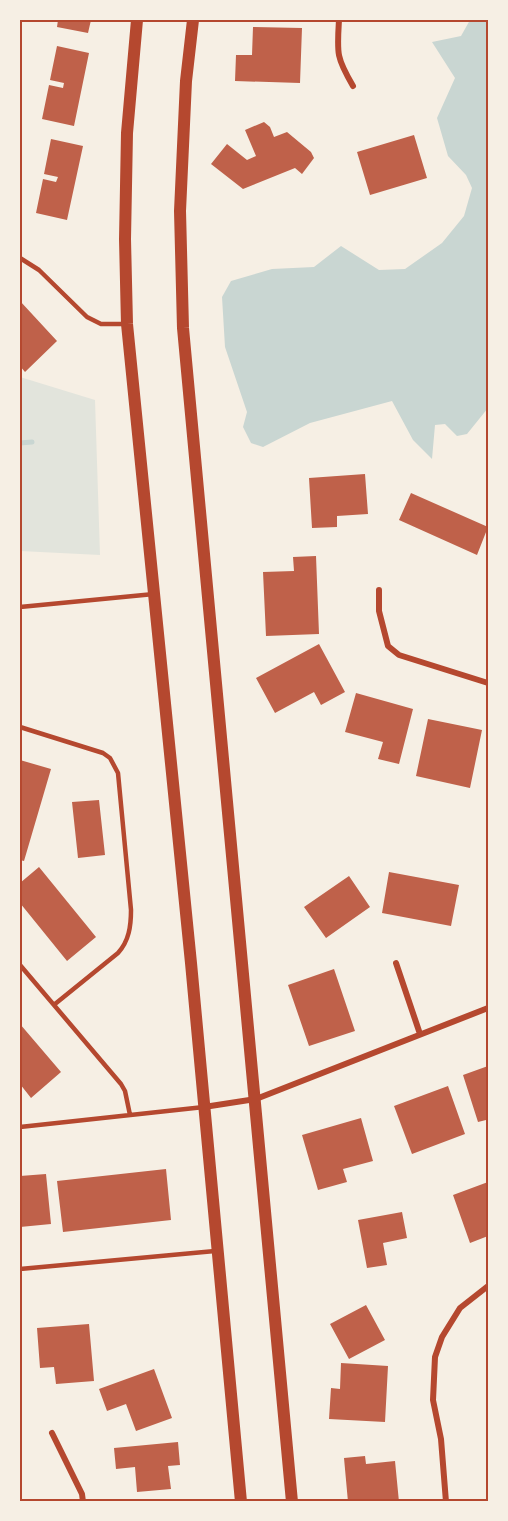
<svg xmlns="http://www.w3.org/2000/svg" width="508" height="1521" font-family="'Open Sans',sans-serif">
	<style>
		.green { fill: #e2e4dc }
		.water { fill: #c9d6d2 }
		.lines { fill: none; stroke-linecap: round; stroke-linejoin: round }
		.stream { stroke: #c9d6d2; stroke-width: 5 }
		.building { fill: #bf614a }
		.service { stroke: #b5482f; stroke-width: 4.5 }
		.minor { stroke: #b5482f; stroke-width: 6 }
		.secondary { stroke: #b5482f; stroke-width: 12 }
		.neatline { fill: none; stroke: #b5482f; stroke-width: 2 }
	</style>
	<rect width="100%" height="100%" fill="#f6efe4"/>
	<path class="green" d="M20,377L95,400L100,555L20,551Z"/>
	<path class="water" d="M470,20H488V408L467,434L457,436L445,424L435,425L432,459L413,440L392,401L310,423L263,447L251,443L243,427L247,412L225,347L222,297L231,281L272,269L314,267L341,246L379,270L405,269L442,243L464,216L472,188L466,175L448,156L437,118L455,78L432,42L461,36Z"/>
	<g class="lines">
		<path class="stream" d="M20,443L32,442"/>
	</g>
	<path class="building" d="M58,20H91L88,33L57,27Z
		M253,27L302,28L300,83L235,81L236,55H252Z
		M57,46L89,53L74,126L42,119L49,85L63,88L64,83L50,80Z
		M264,122L270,127L274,137L287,132L311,152L314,158L302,174L295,168L243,189L211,164L227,144L247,160L256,156L245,130Z
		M414,135L427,178L370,195L357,152Z
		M51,139L83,146L67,220L36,213L43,179L56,182L58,177L44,174Z
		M20,301L57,341L25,372L20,366Z
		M365,474L368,514L337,516V527L312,528L309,478Z
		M411,493L488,527L477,555L399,520Z
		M316,556L319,634L266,636L263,572L294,571L293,557Z
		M319,644L345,692L321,705L314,692L275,713L256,678Z
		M356,693L413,709L399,764L378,759L383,742L345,732Z
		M428,719L482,730L470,788L416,776Z
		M20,760L51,769L24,861L20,860Z
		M99,800L105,855L78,858L72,802Z
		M39,867L96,937L67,961L20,903V883Z
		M389,872L459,885L451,926L382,913Z
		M349,876L370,907L326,938L304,907Z
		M334,969L355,1031L309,1046L288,985Z
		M20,1024L61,1072L31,1098L20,1084Z
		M488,1066V1127L486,1120L478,1122L463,1075Z
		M448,1086L465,1134L412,1154L394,1106Z
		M361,1118L373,1161L343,1169L347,1182L318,1190L302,1135Z
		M166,1169L171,1220L63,1232L57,1181Z
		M46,1174L51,1224L20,1227V1176Z
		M488,1182V1236L470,1243L453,1195Z
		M402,1212L407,1238L383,1243L387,1265L367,1268L358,1220Z
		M366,1305L385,1340L349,1359L330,1324Z
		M89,1324L94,1381L56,1384L54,1367L40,1368L37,1328Z
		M341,1363L388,1366L385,1422L329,1419L331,1388L340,1389Z
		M154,1369L172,1418L136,1431L126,1404L107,1411L99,1389Z
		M178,1442L180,1465L168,1466L171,1489L137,1492L135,1467L116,1469L114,1448Z
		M365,1456L366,1464L395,1461L399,1502H348L344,1458Z"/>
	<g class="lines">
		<path class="service" d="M20,258L39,270L87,317L101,324H124
			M20,607L154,594
			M20,727L103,753L110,758L118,773L131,910C131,926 129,941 118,953L55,1004
			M20,965L121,1084L125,1091L130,1115
			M20,1127L204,1107
			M20,1269L215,1251"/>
		<path class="minor" d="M339,20C337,53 336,57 353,86
			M379,590V611L388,646L399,655L488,683
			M396,963L420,1034
			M204,1107L256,1099L488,1008
			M52,1433L82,1494L83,1502
			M446,1502L441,1439L433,1400L435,1357L442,1337L460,1308L488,1286"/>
		<path class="secondary" d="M137,20L127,133L125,239L127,324L191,963L241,1502
			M193,20L186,81L180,211L183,328L292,1502"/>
	</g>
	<rect width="508" height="1521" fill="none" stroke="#f6efe4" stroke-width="42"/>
	<rect x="21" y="21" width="466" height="1479" class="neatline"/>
</svg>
